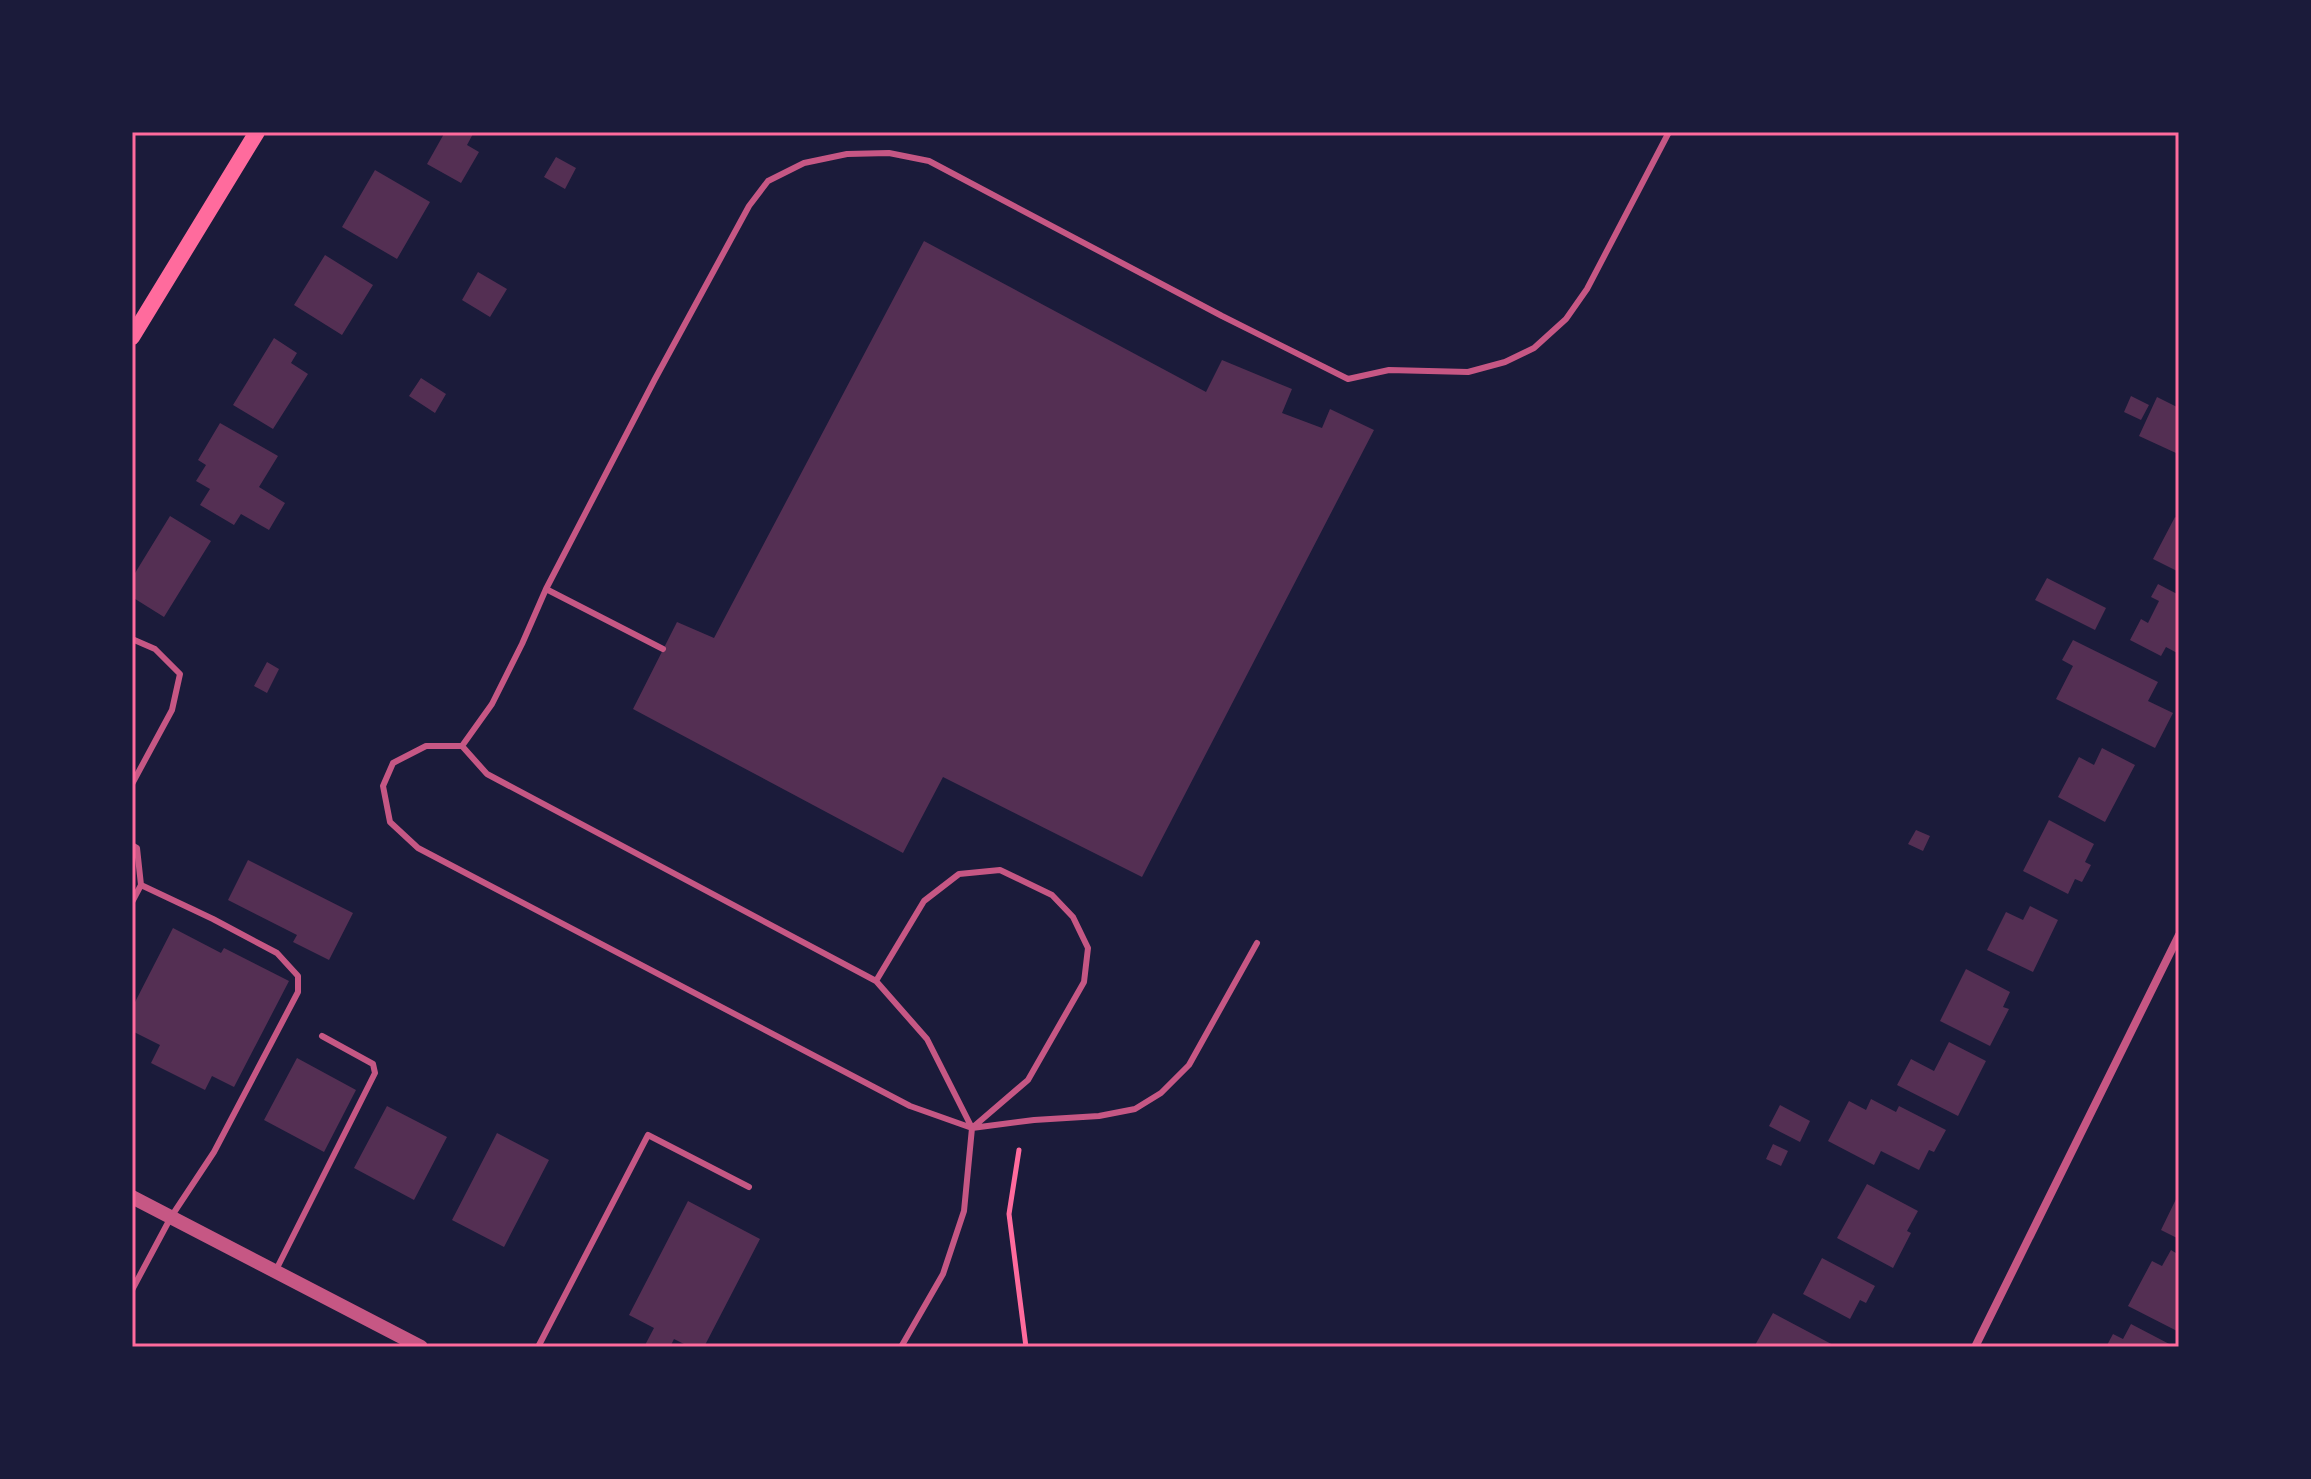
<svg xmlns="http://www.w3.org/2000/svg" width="2311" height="1479" font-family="'Space Grotesk',sans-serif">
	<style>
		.building { fill: #542f53 }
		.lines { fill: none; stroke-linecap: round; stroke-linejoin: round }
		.path { stroke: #ff6b9d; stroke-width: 5 }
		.service { stroke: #c65784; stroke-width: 6 }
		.minor { stroke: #c65784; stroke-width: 8 }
		.tertiary { stroke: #c65784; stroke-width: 14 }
		.secondary { stroke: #ff6b9d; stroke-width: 16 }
		.neatline { fill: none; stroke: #ff6b9d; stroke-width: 3 }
	</style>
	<rect width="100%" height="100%" fill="#1b1b3a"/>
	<path class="building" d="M445,132H474L467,145L479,152L461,183L427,164Z
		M556,157L576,168L565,189L544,177Z
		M375,170L430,202L397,259L342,227Z
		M924,241L1206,392L1222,360L1292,389L1282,413L1322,428L1330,409L1374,430L1142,877L943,777L903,853L633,709L677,622L714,638Z
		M325,255L373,285L342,335L294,305Z
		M478,272L507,289L490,317L462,300Z
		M274,338L297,353L291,363L308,374L273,429L233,405Z
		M421,378L446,394L435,413L409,396Z
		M2131,396L2149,405L2141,420L2124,412Z
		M2157,397L2179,408V446L2176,453L2139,436Z
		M220,423L278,456L259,487L285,503L269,530L241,514L234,525L200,505L210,489L196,481L206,465L198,460Z
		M170,516L211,541L164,617L132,597V578Z
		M2175,517L2179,520V572L2153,559Z
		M2047,578L2106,608L2095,630L2035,600Z
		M2158,584L2179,595V654L2166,647L2161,656L2130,640L2141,619L2148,623L2159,601L2151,597Z
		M2073,640L2158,682L2148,701L2173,713L2155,748L2056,699L2073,666L2062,660Z
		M267,662L279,669L267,693L254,686Z
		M2102,748L2135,765L2105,822L2058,797L2079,757L2094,765Z
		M2049,820L2094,844L2085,862L2091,865L2082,882L2075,879L2068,894L2023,871Z
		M1916,830L1930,836L1923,851L1908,844Z
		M248,860L353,913L329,960L293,942L297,935L228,900Z
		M2030,906L2058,920L2033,972L1987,950L2006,912L2023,920Z
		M173,928L221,953L224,948L289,981L234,1087L212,1076L205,1090L151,1063L160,1045L132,1031V1008Z
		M1966,969L2010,992L2003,1007L2009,1009L1990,1046L1940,1021Z
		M1949,1042L1986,1061L1958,1116L1897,1085L1911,1059L1934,1071Z
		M297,1058L356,1090L324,1152L264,1120Z
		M1871,1099L1896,1112L1899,1106L1946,1130L1934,1152L1929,1150L1919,1170L1881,1151L1874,1165L1828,1141L1849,1101L1866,1110Z
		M1780,1105L1810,1121L1800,1142L1769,1126Z
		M387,1106L447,1137L414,1200L354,1168Z
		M497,1133L549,1160L504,1247L452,1220Z
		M1773,1144L1788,1151L1781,1166L1766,1159Z
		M1867,1184L1918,1211L1907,1231L1911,1233L1893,1268L1837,1238Z
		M2179,1193V1239L2161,1230Z
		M688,1201L760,1239L704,1347H690L674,1339L670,1347H644L654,1328L629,1315Z
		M2171,1250L2179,1255V1332L2128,1306L2152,1261L2162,1266Z
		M1822,1258L1875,1286L1866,1303L1860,1300L1850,1319L1803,1294Z
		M1773,1313L1837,1347H1754Z
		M2131,1324L2175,1347H2106L2113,1334L2123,1339Z"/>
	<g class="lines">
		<path class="path" d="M1019,1150L1009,1214L1026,1347"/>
		<path class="service" d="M546,589L663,649
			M132,639L155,649L180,674L172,710L132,784
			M462,746L492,704L522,644L546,589L655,379L749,206L768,181L804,163L847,154L889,153L929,161L1222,316L1348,379L1389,370L1468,372L1505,362L1534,348L1566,319L1587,289L1669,132
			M132,845L137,848L141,885L132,902
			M876,981L924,901L959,874L1000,870L1052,895L1073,917L1088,948L1084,982L1028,1080L972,1128
			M276,1270L375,1073L373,1064L322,1036
			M132,1290L171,1217L214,1152L298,992V976L277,953L213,919L141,885
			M538,1347L648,1135L749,1187
			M901,1347L943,1274L964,1211L972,1128L927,1039L876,981L487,774L462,746H426L393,763L383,786L390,822L418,848L910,1106L972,1128L1034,1120L1099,1116L1135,1109L1161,1093L1189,1065L1257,943"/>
		<path class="minor" d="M1975,1347L2179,935"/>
		<path class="tertiary" d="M132,1197L421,1347"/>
		<path class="secondary" d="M132,337L257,132"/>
	</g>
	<rect width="2311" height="1479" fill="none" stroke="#1b1b3a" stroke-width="268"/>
	<rect x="134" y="134" width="2043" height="1211" class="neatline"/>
</svg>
